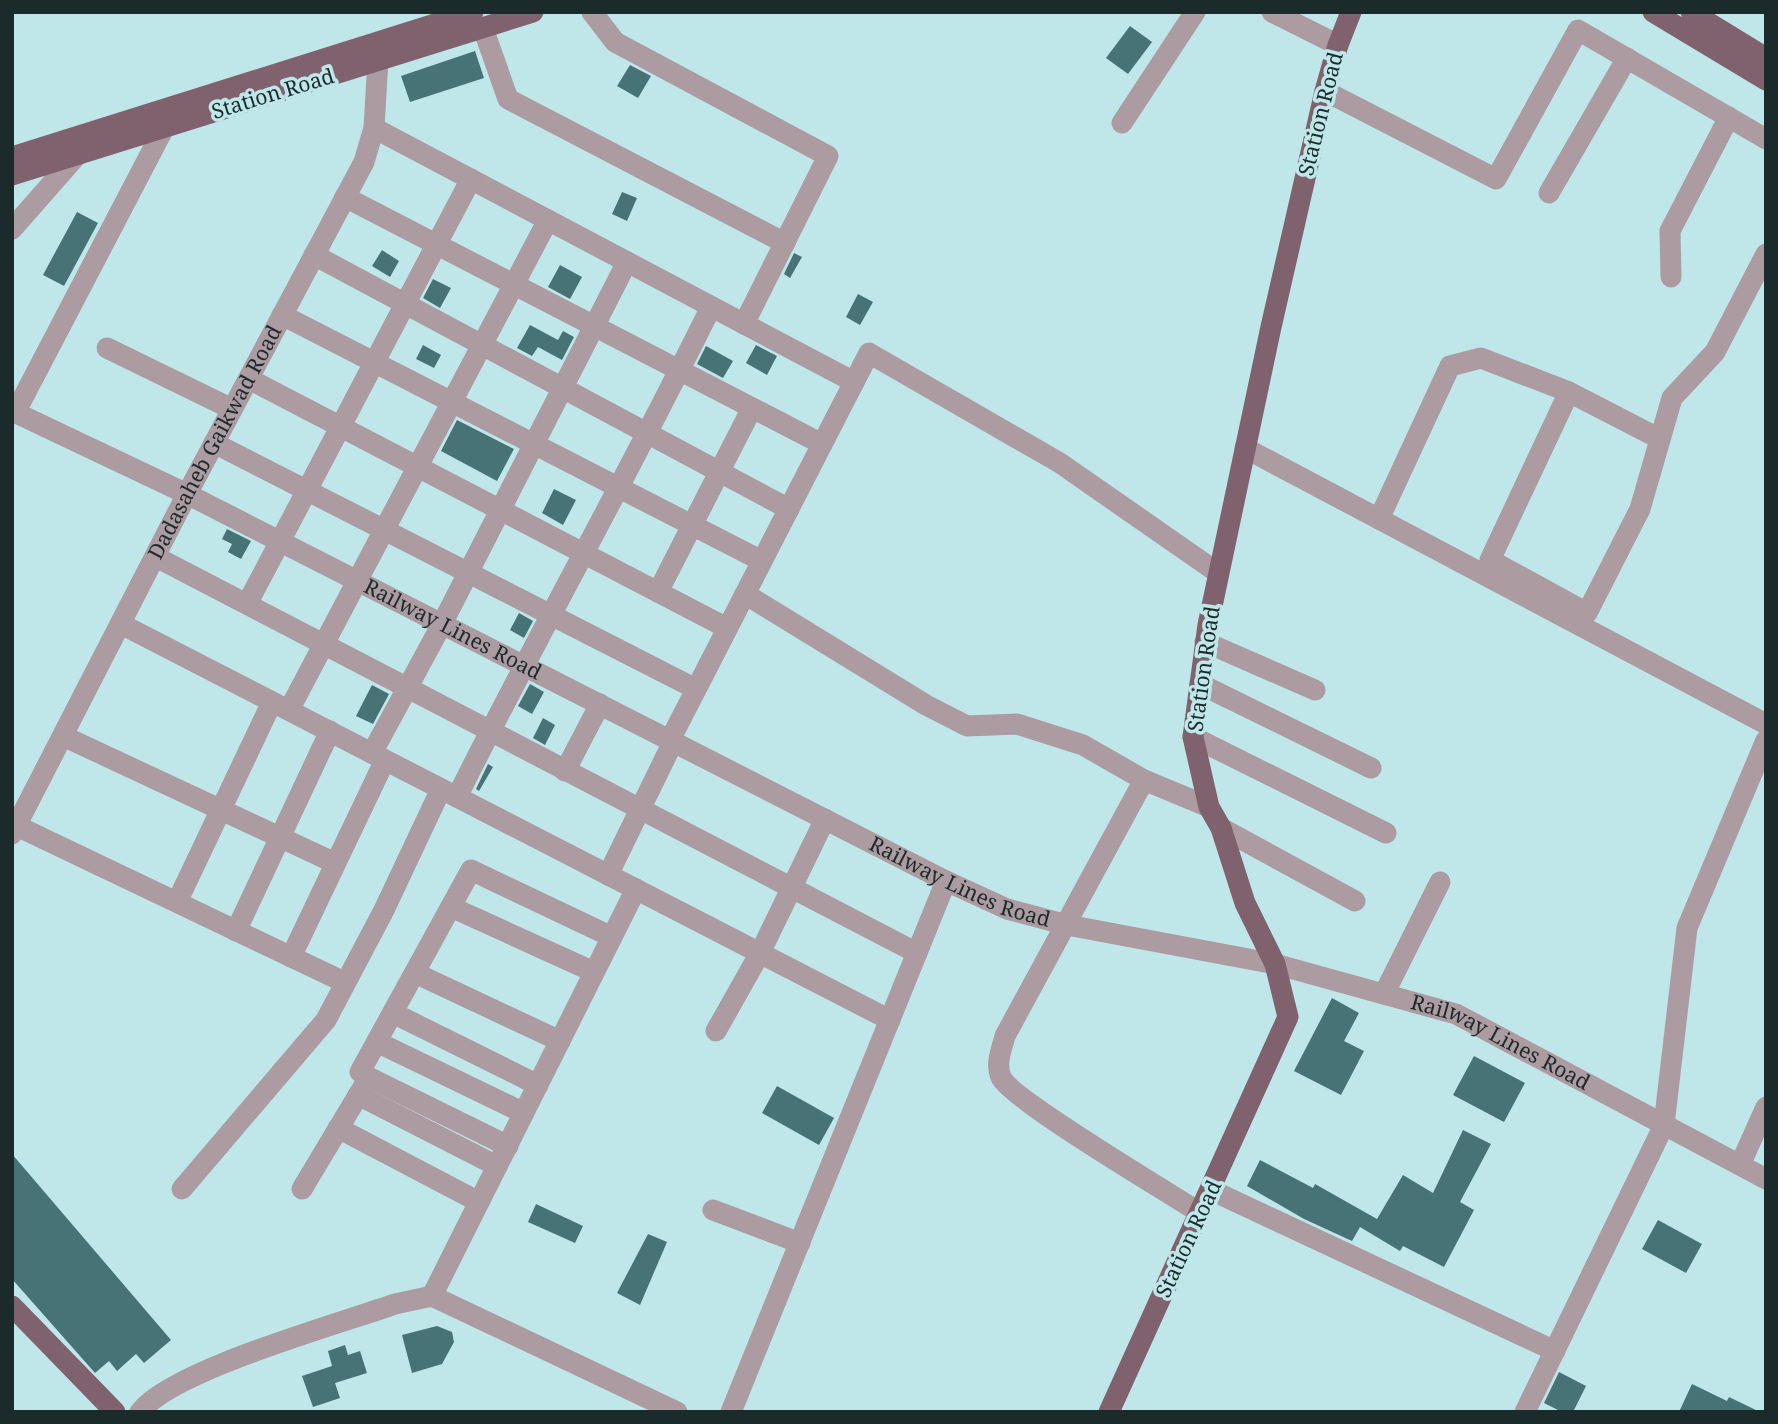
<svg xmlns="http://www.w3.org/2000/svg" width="1778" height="1424" font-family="'Noto Serif',serif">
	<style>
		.building { fill: #477377 }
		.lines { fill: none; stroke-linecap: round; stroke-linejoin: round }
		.minor { stroke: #ac9ba1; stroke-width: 21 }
		.major { stroke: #80626e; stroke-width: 21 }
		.labels { text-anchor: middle; stroke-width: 7; stroke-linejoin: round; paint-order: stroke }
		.street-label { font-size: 21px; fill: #1b2b2c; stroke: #bfe7ea }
	</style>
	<rect width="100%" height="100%" fill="#bfe7ea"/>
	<path class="building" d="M1130,26L1152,42L1128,74L1106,58Z
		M475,51L484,78L410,102L401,76Z
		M630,65L651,76L638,98L617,86Z
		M622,192L637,198L627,221L612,214Z
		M77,212L98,223L64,286L43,275Z
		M382,250L399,261L390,277L372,266Z
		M794,253L802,257L790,278L784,274Z
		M560,265L582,277L570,299L548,287Z
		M433,279L451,288L440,308L423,298Z
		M858,294L873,302L860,325L846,317Z
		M530,325L558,340L563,331L574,337L562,360L538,347L532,356L517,348Z
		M423,345L441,355L434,368L416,359Z
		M756,345L777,356L767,375L746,363Z
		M706,346L733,361L723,378L697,364Z
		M457,420L514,449L497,481L441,451Z
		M554,489L576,500L563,525L542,513Z
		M227,529L251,541L241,559L228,552L232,544L222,539Z
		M519,613L533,621L524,638L510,630Z
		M530,684L544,692L532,714L518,706Z
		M372,685L389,694L373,724L356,716Z
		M543,718L555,725L545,745L533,738Z
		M488,764L493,767L479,791L476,789Z
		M1332,998L1359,1013L1344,1041L1364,1051L1341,1095L1294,1071Z
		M1474,1056L1525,1083L1504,1122L1453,1095Z
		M777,1086L834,1118L819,1145L762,1113Z
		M1463,1130L1491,1144L1460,1202L1474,1210L1444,1267L1403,1246L1400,1251L1360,1227L1352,1241L1304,1219L1247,1186L1260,1160L1313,1188L1315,1184L1377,1219L1403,1175L1433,1193Z
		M12,1154L171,1340L144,1363L136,1354L117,1371L109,1361L95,1373L12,1279Z
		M536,1204L583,1226L575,1243L528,1222Z
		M1658,1220L1702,1244L1686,1273L1642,1249Z
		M648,1234L667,1242L640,1305L617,1293Z
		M437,1326L452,1332L454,1342L442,1364L412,1373L402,1335Z
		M345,1345L348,1355L360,1351L367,1373L335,1383L340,1398L313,1407L302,1376L332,1366L328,1351Z
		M1559,1372L1586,1386L1573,1412H1562L1544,1403Z
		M1692,1384L1727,1401L1729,1397L1760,1412H1679Z"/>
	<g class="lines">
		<g class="minor">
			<path d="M592,12L615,42L828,156L744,324"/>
			<path d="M1272,12L1338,45"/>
			<path d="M483,28L508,99L785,243"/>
			<path d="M1325,91L1496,179L1578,30L1766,139"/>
			<path d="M1122,123L1195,12"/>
			<path d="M374,128L854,382"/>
			<path d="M1549,193L1627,58"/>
			<path d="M345,197L822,444"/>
			<path d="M12,229L77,155"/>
			<path d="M314,255L789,509"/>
			<path d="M1671,277L1670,231L1729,117"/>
			<path d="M282,315L762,561"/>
			<path d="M107,348L232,409"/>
			<path d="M249,379L727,628"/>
			<path id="s1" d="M12,411L187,494L946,881L1007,909L1067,925L1275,964L1456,1014L1766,1179"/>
			<path d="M15,413L164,128"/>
			<path d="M1660,439L1569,392L1490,560L1587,613L1640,509L1672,398L1715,352L1766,254"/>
			<path d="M214,443L696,689"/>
			<path d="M1245,448L1766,724"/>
			<path d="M1379,519L1450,366L1481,358L1569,392"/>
			<path d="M156,557L917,953"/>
			<path d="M658,592L752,408"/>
			<path d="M745,594L926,705L967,726L1017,724L1083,745L1144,780L1209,807"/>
			<path d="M247,604L471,179"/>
			<path d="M121,624L890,1020"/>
			<path d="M1205,642L1315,690"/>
			<path d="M1200,684L1371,768"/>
			<path d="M289,710L548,220"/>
			<path d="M63,736L335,863"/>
			<path d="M1193,737L1386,833"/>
			<path d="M670,740L869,353L1060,463L1218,573"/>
			<path d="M372,753L442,624L627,262"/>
			<path d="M565,771L600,704"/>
			<path d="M1144,780L1005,1036C1002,1049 995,1063 1001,1077C1010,1099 1170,1193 1200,1213"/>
			<path d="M457,797C539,632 630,472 711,307"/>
			<path d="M17,826L344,982"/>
			<path d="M1221,828L1355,901"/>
			<path id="s2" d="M12,834L187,494L364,162L374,128L379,42"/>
			<path d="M608,875L673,742"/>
			<path d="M177,902L272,702"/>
			<path d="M451,907L594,972"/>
			<path d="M236,931L330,731"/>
			<path d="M291,957L385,760"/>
			<path d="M415,973L560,1041"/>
			<path d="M1384,994L1440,882"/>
			<path d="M393,1013L538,1085"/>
			<path d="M716,1031L760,953L825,819"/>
			<path d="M377,1042L524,1113"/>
			<path d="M366,1076L508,1146"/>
			<path d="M358,1095L497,1166"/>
			<path d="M338,1128L479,1202"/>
			<path d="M1740,1165L1766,1107"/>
			<path d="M182,1189L326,1020L384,910L441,789"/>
			<path d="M302,1189L365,1084L366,1076L360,1072L471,870L612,937"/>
			<path d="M1211,1190L1555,1351"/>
			<path d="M713,1210L800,1243"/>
			<path d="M432,1296L636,889"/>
			<path d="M140,1412C172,1370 339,1324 395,1304L432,1296L677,1412"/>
			<path d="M731,1412L946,881"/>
			<path d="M1525,1412L1664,1125L1687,928L1766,740"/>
		</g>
		<path class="major" d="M1653,12L1766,80
			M1691,12L1766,58
			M12,157L473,12
			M12,175L533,12
			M12,1306L115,1412
			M1109,1412L1288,1017L1275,964L1245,903L1221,828L1209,807L1193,737L1208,625L1271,327L1325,91L1338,45L1351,12"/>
	</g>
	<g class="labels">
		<g class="street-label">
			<text transform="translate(273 94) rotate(-17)" y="7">Station Road</text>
			<text transform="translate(1321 114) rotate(-76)" y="7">Station Road</text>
			<text dy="7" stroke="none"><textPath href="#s2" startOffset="441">Dadasaheb Gaikwad Road</textPath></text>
			<text dy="7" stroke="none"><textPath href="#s1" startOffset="492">Railway Lines Road</textPath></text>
			<text transform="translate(1204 669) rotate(-82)" y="7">Station Road</text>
			<text dy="7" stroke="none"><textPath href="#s1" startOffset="1059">Railway Lines Road</textPath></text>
			<text dy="7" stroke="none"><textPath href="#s1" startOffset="1626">Railway Lines Road</textPath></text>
			<text transform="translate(1189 1239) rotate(-65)" y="7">Station Road</text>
		</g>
	</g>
	<rect width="1778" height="1424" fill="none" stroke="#1b2b2c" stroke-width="28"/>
</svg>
